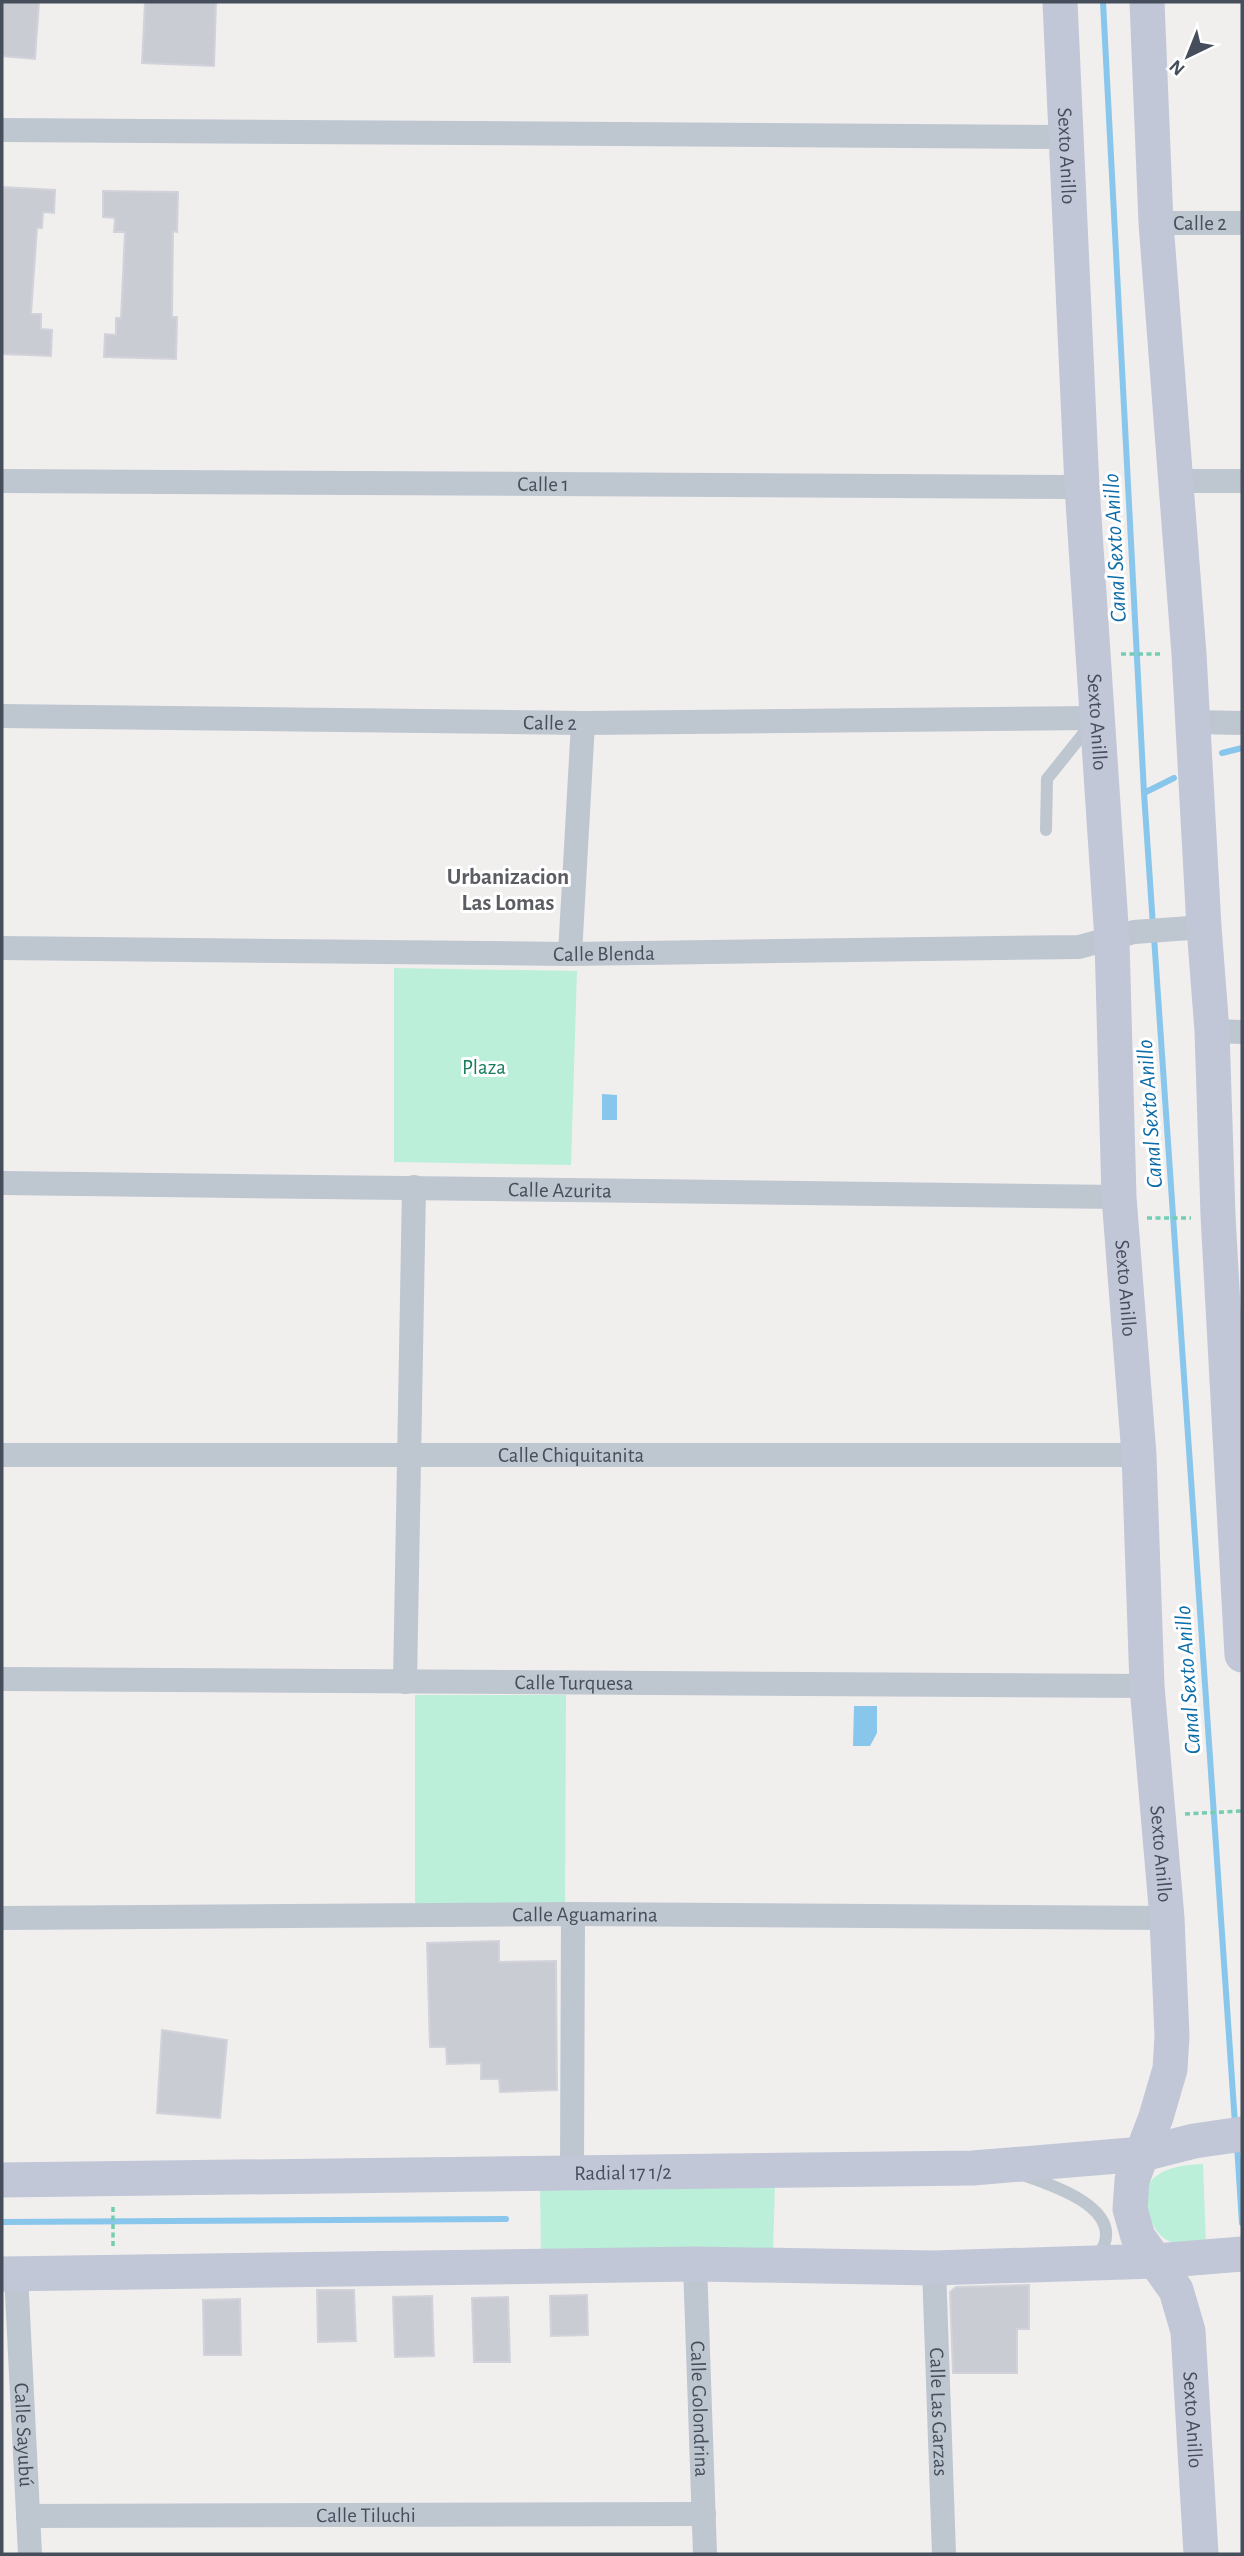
<svg xmlns="http://www.w3.org/2000/svg" width="1244" height="2556" font-family="'Alegreya Sans',sans-serif">
	<style>
		.green { fill: #bcefd9 }
		.water { fill: #89c6ec }
		.lines { fill: none; stroke-linecap: round; stroke-linejoin: round }
		.stream { stroke: #89c6ec; stroke-width: 6 }
		.building { fill: #caccd4; stroke: #d2d3da; stroke-width: 2 }
		.path { stroke: #74cdb1; stroke-width: 3.5; stroke-dasharray: 5 3.5; stroke-linecap: butt }
		.lane { stroke: #bec6d0; stroke-width: 12 }
		.street { stroke: #bec6d0; stroke-width: 24 }
		.secondary { stroke: #c1c7d7; stroke-width: 35 }
		.labels { text-anchor: middle; stroke-width: 6; stroke-linejoin: round; paint-order: stroke }
		.street-label { font-size: 21px; fill: #464e5c; stroke: #fff }
		.park-label { font-size: 21px; fill: #167d5c; stroke: #fff }
		.water-label { font-size: 23px; font-style: italic; fill: #0c6ca9; stroke: #fff }
		.neighbourhood-label { font-size: 23px; font-weight: bold; fill: #5b5d63; stroke: #fff }
	</style>
	<rect width="100%" height="100%" fill="#f1eeee"/>
	<path class="green" d="M394,968L577,971L571,1165L394,1162Z
		M415,1695H566L565,1904L415,1903Z
		M1203,2164L1206,2244C1196,2244 1183,2246 1173,2243C1162,2239 1155,2231 1151,2220C1132,2177 1166,2165 1203,2164Z
		M775,2184L773,2251L541,2254L540,2185Z"/>
	<path class="water" d="M602,1094L617,1095V1120H602Z
		M854,1706H877V1733L870,1746H853Z"/>
	<g class="lines">
		<path class="stream" d="M1103,2L1144,793L1153,926
			M1222,753L1242,748
			M1144,793L1174,778
			M1154,937L1235,2124
			M1237,2145L1242,2223
			M2,2222L506,2219"/>
	</g>
	<path class="building" d="M2,2H39L35,59L2,56Z
		M145,2H216L214,66L142,63Z
		M2,187L55,190L54,213L43,212L42,228H37L31,314H41V329L52,330L51,356L2,354Z
		M103,191L178,192L177,232L173,231L172,317H177L176,359L104,357L105,334L116,335V318H121L125,232H114L115,218L103,217Z
		M499,1941V1962L556,1961L557,2090L500,2092L499,2079H481V2063L447,2064L446,2047H430L427,1943Z
		M162,2030L227,2040L220,2118L157,2113Z
		M1029,2285V2329H1017V2373H953L950,2292L956,2287Z
		M317,2290H354L356,2341L318,2342Z
		M587,2295L588,2335L551,2336L550,2296Z
		M432,2296L434,2356L395,2357L393,2297Z
		M508,2297L510,2362H474L472,2298Z
		M240,2299L241,2355H204L203,2300Z"/>
	<g class="lines">
		<path class="path" d="M1121,654H1163
			M1147,1218H1191
			M1185,1814L1242,1811
			M113,2246V2205"/>
		<path class="lane" d="M1046,830L1047,779L1091,724
			M1023,2175C1049,2184 1119,2206 1104,2245C1102,2250 1097,2255 1094,2259"/>
		<g class="street">
			<path d="M2,130L1065,137"/>
			<path id="s1" d="M1156,223H1242"/>
			<path id="s2" d="M2,481L1082,487"/>
			<path d="M1176,481H1242"/>
			<path id="s3" d="M2,716L583,723L1096,718"/>
			<path d="M1194,722L1242,723"/>
			<path id="s4" d="M2,948L570,954L1079,947L1134,932L1204,927"/>
			<path d="M570,954L583,723"/>
			<path d="M1212,1031L1242,1032"/>
			<path id="s5" d="M2,1183L1119,1197"/>
			<path id="s6" d="M2,1455H1139"/>
			<path id="s7" d="M2,1679L1147,1686"/>
			<path d="M405,1682L414,1187"/>
			<path id="s8" d="M2,1918L573,1914L1167,1918"/>
			<path d="M572,2172L573,1914"/>
			<path id="s9" d="M695,2264L705,2554"/>
			<path id="s10" d="M934,2268L944,2554"/>
			<path id="s11" d="M16,2274L30,2554"/>
			<path id="s12" d="M28,2516L704,2514"/>
		</g>
		<g class="secondary">
			<path id="s13" d="M1060,2L1082,487L1112,940L1119,1197L1139,1455L1147,1686L1167,1918L1172,2036L1170,2069L1156,2117L1132,2180L1130,2209L1138,2237L1176,2290L1188,2331L1201,2554"/>
			<path d="M1147,2L1156,223L1189,654L1204,927L1212,1031L1218,1215L1242,1655"/>
			<path id="s14" d="M2,2180L973,2168L1143,2154L1194,2141L1242,2134"/>
			<path d="M2,2274L695,2264L934,2268L1156,2261L1242,2254"/>
		</g>
	</g>
	<g class="labels">
		<g class="street-label">
			<text dy="7" stroke="none"><textPath href="#s13" startOffset="154">Sexto Anillo</textPath></text>
			<text dy="7" stroke="none"><textPath href="#s1" startOffset="44">Calle 2</textPath></text>
			<text dy="7" stroke="none"><textPath href="#s2" startOffset="541">Calle 1</textPath></text>
			<text dy="7" stroke="none"><textPath href="#s3" startOffset="548">Calle 2</textPath></text>
			<text dy="7" stroke="none"><textPath href="#s13" startOffset="721">Sexto Anillo</textPath></text>
			<text dy="7" stroke="none"><textPath href="#s4" startOffset="602">Calle Blenda</textPath></text>
			<text dy="7" stroke="none"><textPath href="#s5" startOffset="558">Calle Azurita</textPath></text>
			<text dy="7" stroke="none"><textPath href="#s13" startOffset="1288">Sexto Anillo</textPath></text>
			<text dy="7" stroke="none"><textPath href="#s6" startOffset="569">Calle Chiquitanita</textPath></text>
			<text dy="7" stroke="none"><textPath href="#s7" startOffset="572">Calle Turquesa</textPath></text>
			<text dy="7" stroke="none"><textPath href="#s13" startOffset="1855">Sexto Anillo</textPath></text>
			<text dy="7" stroke="none"><textPath href="#s8" startOffset="583">Calle Aguamarina</textPath></text>
			<text dy="7" stroke="none"><textPath href="#s14" startOffset="621">Radial 17 1/2</textPath></text>
			<text dy="7" stroke="none"><textPath href="#s9" startOffset="145">Calle Golondrina</textPath></text>
			<text dy="7" stroke="none"><textPath href="#s10" startOffset="144">Calle Las Garzas</textPath></text>
			<text dy="7" stroke="none"><textPath href="#s13" startOffset="2443">Sexto Anillo</textPath></text>
			<text dy="7" stroke="none"><textPath href="#s11" startOffset="161">Calle Sayubú</textPath></text>
			<text dy="7" stroke="none"><textPath href="#s12" startOffset="338">Calle Tiluchi</textPath></text>
		</g>
		<g class="park-label">
			<text x="484" y="1074">Plaza</text>
		</g>
		<g class="water-label">
			<text transform="translate(1114 548) rotate(-93)" y="8">Canal Sexto Anillo</text>
			<text transform="translate(1149 1114) rotate(-94)" y="8">Canal Sexto Anillo</text>
			<text transform="translate(1187 1680) rotate(-94)" y="8">Canal Sexto Anillo</text>
		</g>
		<g class="neighbourhood-label">
			<text x="508" y="884">Urbanizacion<tspan x="508" dy="26">Las Lomas</tspan></text>
		</g>
	</g>
	<rect width="1244" height="2556" fill="none" stroke="#464e5c" stroke-width="7"/>
	<g transform="translate(1188 56) rotate(223)" stroke="#ffffff" stroke-width="5" paint-order="stroke">
	<path d="M0-5L12 26L0 18L-12 26Z" fill="#464e5c"/>
	<text y="-10" font-size="19" font-weight="bold" text-anchor="middle" fill="#464e5c">N</text>
	</g>
</svg>
